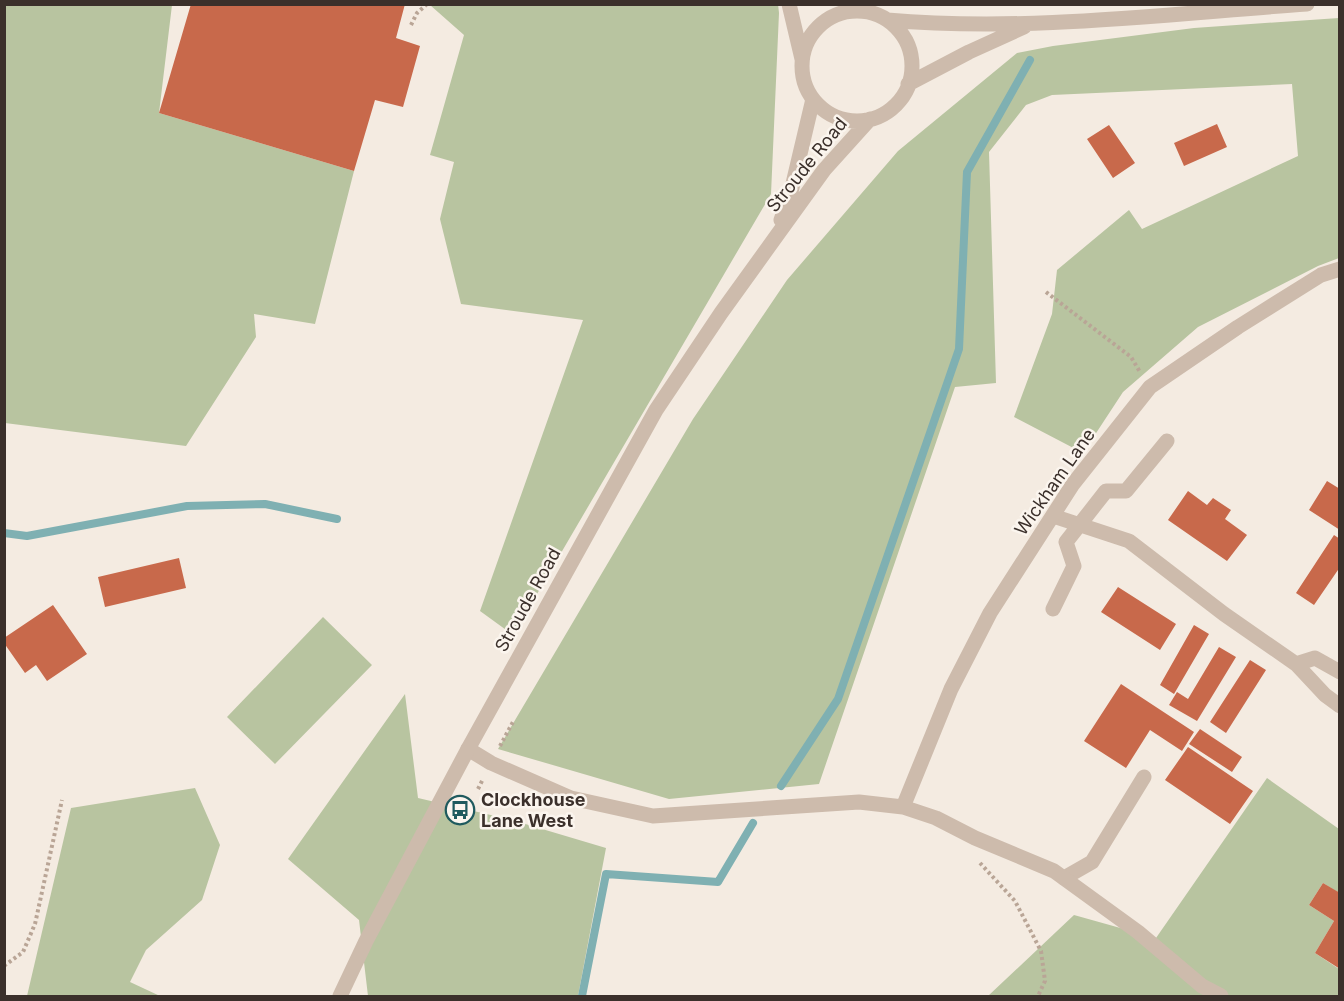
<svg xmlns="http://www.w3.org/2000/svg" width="1344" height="1001" font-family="Inter,sans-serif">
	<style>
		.green { fill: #b8c4a0 }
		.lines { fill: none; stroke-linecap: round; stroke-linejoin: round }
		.stream { stroke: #7fb0b2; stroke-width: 8 }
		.building { fill: #c8694b }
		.path { stroke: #b9a596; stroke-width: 4; stroke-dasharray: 3 3; stroke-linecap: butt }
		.service { stroke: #cdbbac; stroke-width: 15 }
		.minor { stroke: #cdbbac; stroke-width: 15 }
		.tertiary { stroke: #cdbbac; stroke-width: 15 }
		.labels { text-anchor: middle; stroke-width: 5; stroke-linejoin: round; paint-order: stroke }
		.street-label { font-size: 18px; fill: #3b302b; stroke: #fbf5ee }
		.poi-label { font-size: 18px; font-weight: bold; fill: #3b302b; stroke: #fbf5ee; text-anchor: start }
	</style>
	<rect width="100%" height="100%" fill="#f4ebe1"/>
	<path class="green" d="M5,5H172L159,113L354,171L315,324L254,314L256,337L186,446L5,423Z
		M430,5L778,4L779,13L771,194L513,635L480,611L583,320L461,304L440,219L454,162L430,155L464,35Z
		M1339,18V258L1318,266L1198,327L1123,392L1083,453L1014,417L1052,314L1057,270L1129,210L1142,229L1298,156L1292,84L1052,95L1026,105L989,152L996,383L955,387L819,784L669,799L498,749L693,419L787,280L898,151L1017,53L1053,46L1194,28Z
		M323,617L372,665L275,764L227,717Z
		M405,694L418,798L512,820L606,848L578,996H579H368L359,920L288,859Z
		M1267,778L1339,829V893L1323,883L1309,905L1334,921L1315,953L1339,969V996H988L1074,915L1156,938Z
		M195,788L220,845L202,900L146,950L130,982L160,996H27L71,808Z"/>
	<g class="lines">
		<path class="stream" d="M4,533L27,536L187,506L265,504L337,519
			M781,786L838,699L959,349L967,172L1030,60
			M582,996L606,874L718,882L753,823"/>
	</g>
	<path class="building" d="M191,4H405L396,38L420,46L403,107L375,100L354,171L159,113Z
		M1217,124L1227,147L1184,166L1174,143Z
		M1109,125L1135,163L1113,178L1087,139Z
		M1327,481L1340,489V530L1309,510Z
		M1188,491L1207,505L1213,498L1231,510L1225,519L1247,535L1227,561L1168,520Z
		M1334,535L1340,539V567L1314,605L1296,593Z
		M179,558L186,588L105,607L98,577Z
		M1118,587L1176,624L1160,650L1101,612Z
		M53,605L87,654L47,681L36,665L25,673L4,643V638Z
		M1194,625L1209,634L1174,694L1160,685Z
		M1219,647L1236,657L1197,721L1169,705L1177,692L1188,699Z
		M1250,660L1266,670L1226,733L1210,722Z
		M1121,684L1194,732L1182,751L1150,730L1126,768L1084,741Z
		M1200,729L1242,757L1232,772L1189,744Z
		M1188,747L1253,791L1230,824L1165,780Z
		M1323,883L1340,893V969L1315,953L1334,921L1309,905Z"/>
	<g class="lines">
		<path class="path" d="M411,25L417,13L427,4
			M1046,292L1131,357L1140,372
			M500,746L514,720
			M478,789L483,779
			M980,863L1015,901L1041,951L1045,981L1038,996
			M4,966L23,952L35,924L62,800"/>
		<path class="service" d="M1053,516L1129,541L1224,614L1296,664L1325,695L1340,706
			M1053,609L1074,566L1066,542L1106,491H1126L1167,441
			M1296,664L1315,658L1340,672
			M1064,878L1092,862L1144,777"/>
		<path class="minor" d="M468,749L491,763L571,798L653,816L859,802L903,807L936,818L975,838L1054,871L1138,932L1202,986L1221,996
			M903,807L951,689L990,613L1073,484L1150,387L1238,327L1321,275L1340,269"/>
		<path class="tertiary" d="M789,4L802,59
			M802 66a55 55 0 1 1 110 0a55 55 0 1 1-110 0Z
			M887,20C1027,32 1167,14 1307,4
			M908,84L969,52L1024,27
			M781,220L791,192L813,99
			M340,996L366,941L468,749L656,410L721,313L824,170L870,119"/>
	</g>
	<defs>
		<g id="bus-ring" transform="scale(1.5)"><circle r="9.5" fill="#fbf5ee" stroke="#1f5a5e" stroke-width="1.5"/><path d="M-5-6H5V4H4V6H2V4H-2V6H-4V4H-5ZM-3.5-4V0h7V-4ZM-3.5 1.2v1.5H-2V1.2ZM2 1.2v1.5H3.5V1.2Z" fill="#1f5a5e"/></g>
	</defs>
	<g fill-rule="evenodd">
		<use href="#bus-ring" x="460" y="810"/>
	</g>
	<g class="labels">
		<g class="street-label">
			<text transform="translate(807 165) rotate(-51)" y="6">Stroude Road</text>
			<text transform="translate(1055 482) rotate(-55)" y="6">Wickham Lane</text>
			<text transform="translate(528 600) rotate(-61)" y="6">Stroude Road</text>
		</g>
		<g class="poi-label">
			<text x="481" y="806">Clockhouse<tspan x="481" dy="21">Lane West</tspan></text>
		</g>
	</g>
	<rect width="1344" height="1001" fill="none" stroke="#3b302b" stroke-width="12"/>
</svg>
